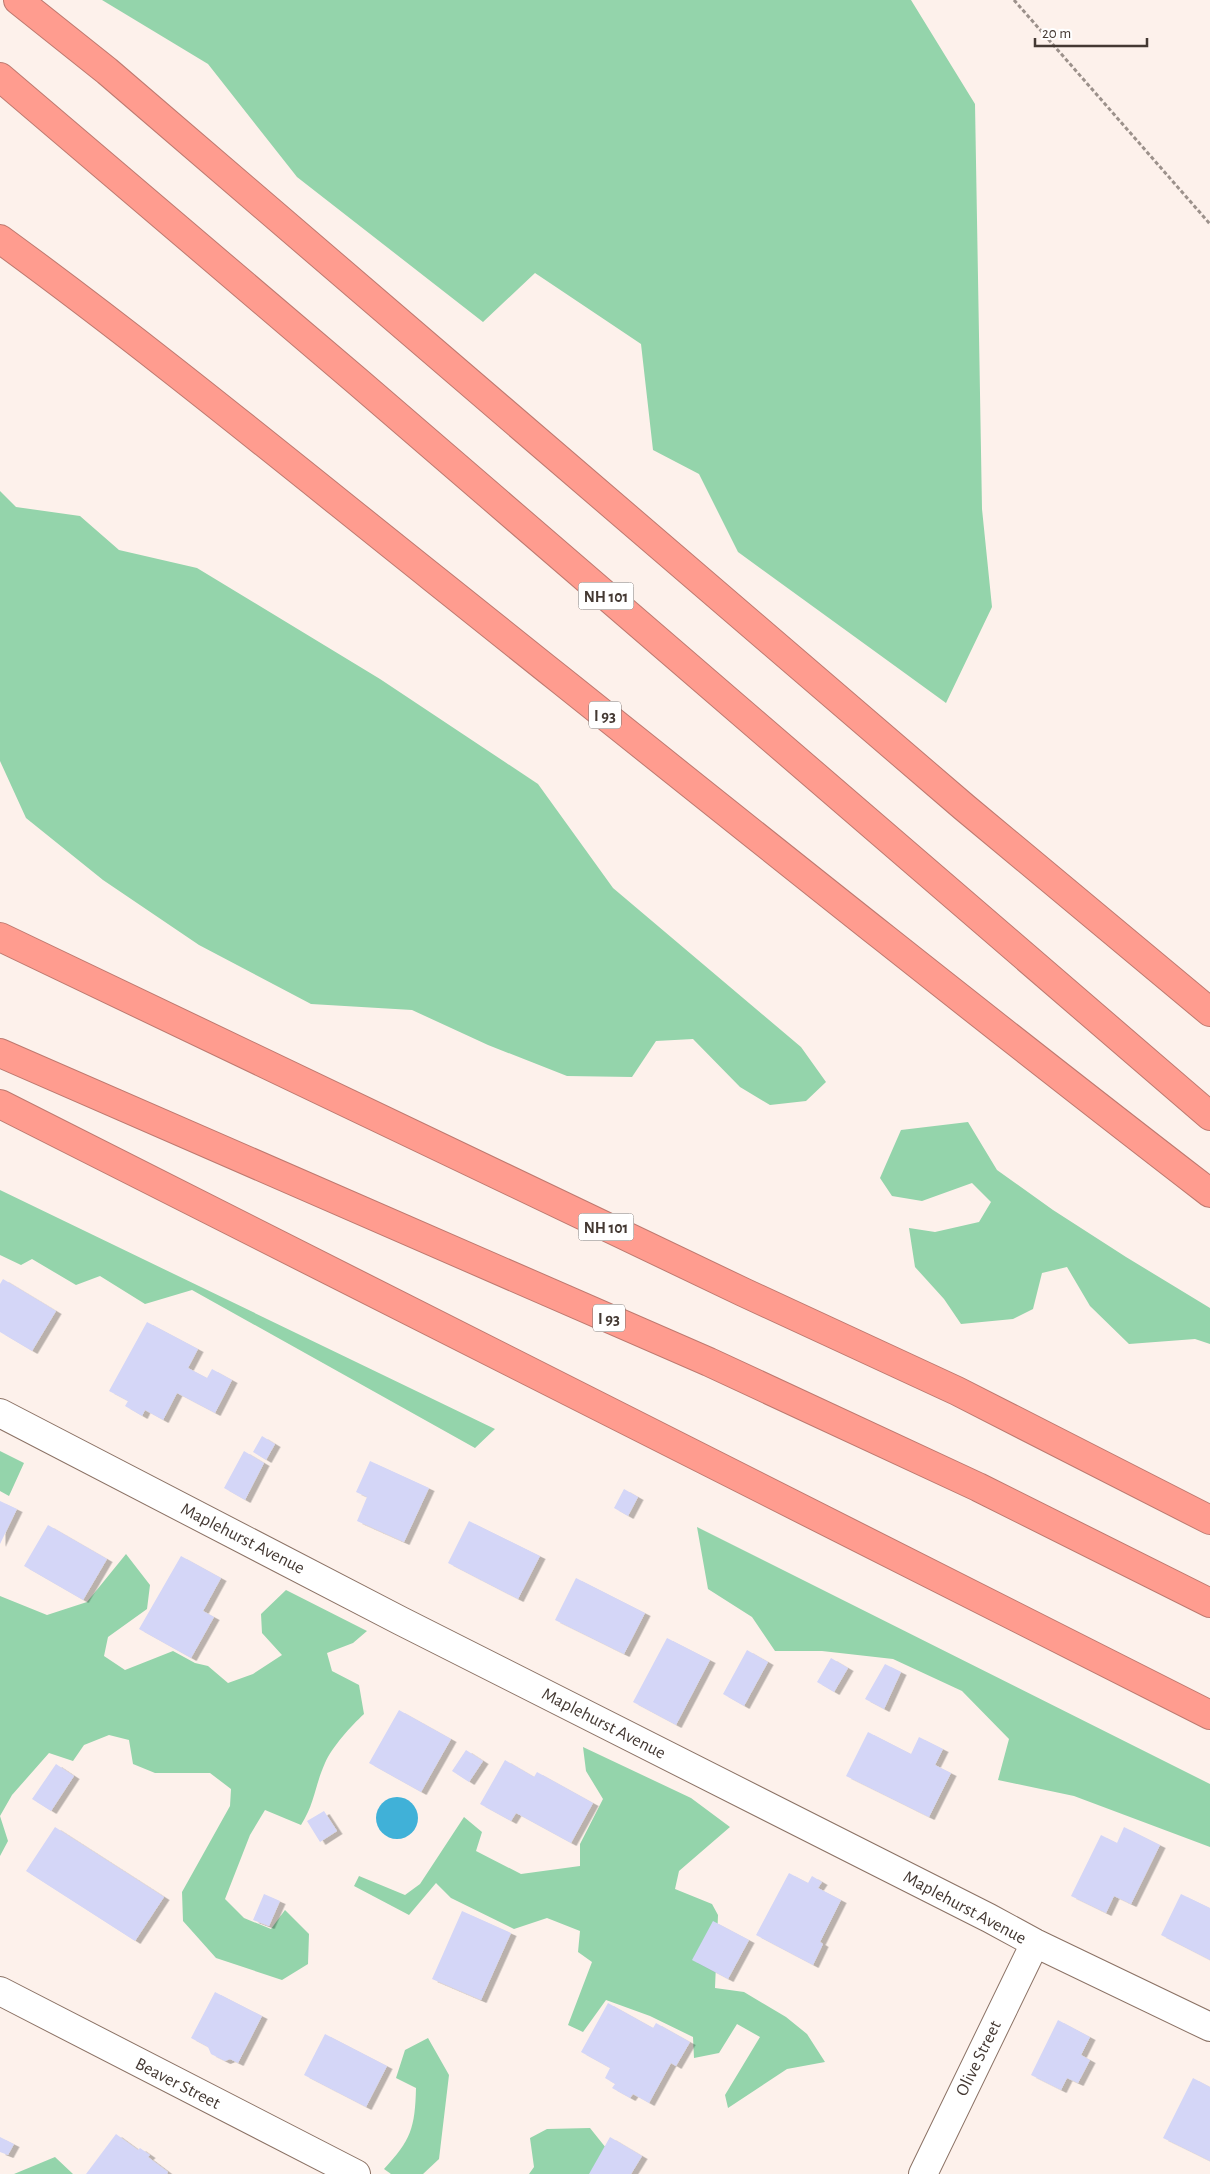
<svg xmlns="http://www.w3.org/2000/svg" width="1210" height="2174" font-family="'Alegreya Sans',sans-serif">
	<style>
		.green { fill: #94d4ab }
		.water { fill: #40b1d8 }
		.building { fill: #d4d6f7; filter: url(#shadow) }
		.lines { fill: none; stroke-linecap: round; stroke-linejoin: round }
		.street-casing { stroke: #8b7265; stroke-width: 30 }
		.highway-casing { stroke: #be796f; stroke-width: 30 }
		.path { stroke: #9c918b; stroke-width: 3; stroke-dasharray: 4 2.5; stroke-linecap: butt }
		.street { stroke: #fff; stroke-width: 28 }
		.highway { stroke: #ff9c8f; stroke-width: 28 }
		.labels { text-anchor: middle; stroke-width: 4.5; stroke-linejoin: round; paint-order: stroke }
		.shield { fill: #fff; stroke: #7c7470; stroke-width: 1 }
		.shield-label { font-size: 16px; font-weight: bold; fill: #443933 }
		.street-label { font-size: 18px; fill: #443933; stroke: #fff }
	</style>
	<defs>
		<filter id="shadow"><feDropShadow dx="5.5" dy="3" stdDeviation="0" flood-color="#0004"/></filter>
	</defs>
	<rect width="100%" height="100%" fill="#fdf1eb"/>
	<path class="green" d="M102,0H911L975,104L982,509L992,607L946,703L738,552L699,474L653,450L641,344L535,273L483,322L297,177L208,64Z
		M0,491L16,507L80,516L119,550L197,568L380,679L538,784L613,888L801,1047L826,1082L806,1101L770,1105L740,1087L693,1039L656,1041L632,1077L567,1076L488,1045L412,1010L311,1004L199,945L103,880L26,818L0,761Z
		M968,1122L997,1170L1053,1210L1126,1257L1210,1308V1344L1195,1339L1129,1344L1090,1306L1067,1267L1042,1273L1033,1309L1013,1319L961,1324L944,1299L915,1267L909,1228L935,1232L979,1222L991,1202L972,1183L922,1201L892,1196L880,1178L901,1130Z
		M0,1190L495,1429L475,1448L192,1290L145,1304L100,1276L76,1285L32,1259L21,1265L0,1255Z
		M0,1451L24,1463L9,1496L0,1491Z
		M697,1527L1210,1784V1847L1074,1796L998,1780L1009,1739L962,1691L893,1659L822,1651H775L752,1617L708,1589Z
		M126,1554L150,1585L147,1609L108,1637L104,1656L125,1670L173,1651L195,1663L208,1666L228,1683L253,1674L282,1655L262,1633L261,1614L286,1590L367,1631L353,1643L327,1653L332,1671L359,1685L364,1714C351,1726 332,1747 325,1763C315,1785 315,1803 301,1825L265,1810L250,1835L225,1899L244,1918L271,1929L285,1910L309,1934L308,1964L282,1980L216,1958L183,1921L182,1892L230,1806L231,1789L210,1773H155L133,1764L129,1740L109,1735L84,1745L73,1761L49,1753L12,1795L0,1816L8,1841L0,1856V1596L47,1615L87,1602Z
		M583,1747L691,1798L730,1827L679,1871L675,1889L712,1904L718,1915L715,1988L744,1992L786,2017L807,2034L825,2062L787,2069L728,2108L725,2095L760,2037L737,2024L719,2053L694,2058L693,2037L650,2016L606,2000L583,2032L568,2025L592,1962L578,1952L580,1931L547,1918L514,1929L451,1898L436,1883L409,1915L354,1886L359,1876L405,1895L420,1884L464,1817L482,1832L476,1851L521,1874L580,1866V1844L603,1799L586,1771Z
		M428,2038L449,2075L439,2159L423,2174H391L384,2169C411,2140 415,2128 416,2088L396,2078L405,2050Z
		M590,2128L614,2158L616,2174H529L534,2167L530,2138L547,2129Z
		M55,2157L73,2174H14Z"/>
	<path class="water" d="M376 1818a21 21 0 1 1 42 0a21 21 0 1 1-42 0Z"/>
	<path class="building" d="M3,1279L56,1311L32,1351L0,1332V1284Z
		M147,1322L198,1349L188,1368L207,1378L212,1369L232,1380L215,1413L177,1393L163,1420L145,1410L142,1416L125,1406L128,1401L109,1391Z
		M262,1436L275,1444L266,1460L253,1452Z
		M244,1451L264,1463L245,1500L224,1488Z
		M370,1461L429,1488L404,1542L357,1521L367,1497L356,1492Z
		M624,1489L638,1497L628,1516L614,1508Z
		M0,1501L17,1509L0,1544Z
		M469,1521L540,1556L518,1599L448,1563Z
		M48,1525L107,1559L83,1600L24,1566Z
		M181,1556L221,1578L203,1611L214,1617L191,1658L139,1629Z
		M576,1578L645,1613L624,1654L555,1620Z
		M667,1638L710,1660L676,1725L633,1702Z
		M747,1650L768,1662L744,1706L723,1694Z
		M831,1658L848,1668L834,1692L817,1682Z
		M885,1664L901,1672L884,1709L865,1699Z
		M399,1710L451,1739L421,1792L369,1763Z
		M868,1732L911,1754L919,1737L943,1749L935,1765L951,1773L929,1817L846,1776Z
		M466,1750L483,1761L469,1782L452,1771Z
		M505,1760L534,1777L537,1772L593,1803L571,1843L516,1813L511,1821L480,1804Z
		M56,1764L74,1776L51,1811L32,1799Z
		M324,1811L337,1831L320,1842L307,1821Z
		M55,1827L164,1897L135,1941L26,1871Z
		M1124,1827L1160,1845L1131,1904L1114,1896L1106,1913L1071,1896L1101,1835L1117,1843Z
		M789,1873L808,1883L812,1876L822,1882L818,1888L841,1900L820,1942L823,1944L813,1965L756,1935Z
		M264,1894L280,1901L269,1926L253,1920Z
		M1181,1894L1210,1908V1960L1161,1935Z
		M462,1911L511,1933L481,2000L432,1979Z
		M713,1921L749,1940L728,1979L692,1960Z
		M215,1992L262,2016L238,2063L230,2059L225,2061L211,2054L208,2047L191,2038Z
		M608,2003L653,2028L656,2023L690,2042L676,2066L671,2063L649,2103L633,2094L630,2098L612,2088L615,2084L605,2078L610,2068L581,2052Z
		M1058,2020L1090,2037L1081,2055L1090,2060L1078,2083L1067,2078L1061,2090L1031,2075Z
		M325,2034L387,2066L366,2107L304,2075Z
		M1193,2078L1210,2087V2161L1163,2138Z
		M116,2134L138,2150L140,2148L150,2155L148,2157L168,2172L167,2174H86Z
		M0,2137L14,2144L8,2155L0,2152Z
		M610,2137L642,2156L631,2174H589Z"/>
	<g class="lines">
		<g class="street-casing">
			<path id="street" d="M0,1413L401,1621L989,1918L1035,1943L1210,2027
				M0,1991L356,2174
				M923,2174L1035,1943"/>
		</g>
		<g class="highway-casing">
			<path id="highway" d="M18,0L107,71L964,807L1210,1012
				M0,77L357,381L1210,1116
				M0,239C148,347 290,464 433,578C691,784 948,991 1210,1193
				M0,937L743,1292L957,1391L1210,1520
				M0,1053L709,1362L978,1487L1210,1603
				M0,1104L1210,1715"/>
		</g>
		<path class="path" d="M1014,0L1210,224"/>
		<use href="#street" class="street"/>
		<use href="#highway" class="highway"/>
	</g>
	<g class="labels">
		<g class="shield">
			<rect x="578.5" y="582.5" width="55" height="27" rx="4"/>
			<rect x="589" y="701.5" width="32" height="27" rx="4"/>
			<rect x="578.5" y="1213.5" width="55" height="27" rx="4"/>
			<rect x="593" y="1304.5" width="32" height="27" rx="4"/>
		</g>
		<g class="shield-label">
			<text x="606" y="602">NH 101</text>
			<text x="605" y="721">I 93</text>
			<text x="606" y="1233">NH 101</text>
			<text x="609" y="1324">I 93</text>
		</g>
		<g class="street-label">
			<text transform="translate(243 1538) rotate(27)" y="6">Maplehurst Avenue</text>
			<text transform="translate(604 1723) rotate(27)" y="6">Maplehurst Avenue</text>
			<text transform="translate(965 1907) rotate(28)" y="6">Maplehurst Avenue</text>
			<text transform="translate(978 2058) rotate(-64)" y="6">Olive Street</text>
			<text transform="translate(178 2083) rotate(27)" y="6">Beaver Street</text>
		</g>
	</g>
	<path d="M1035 38v8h112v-8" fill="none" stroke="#443933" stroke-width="2.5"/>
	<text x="1042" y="38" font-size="15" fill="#443933" stroke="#ffffff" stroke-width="4" paint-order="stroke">20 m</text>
</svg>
